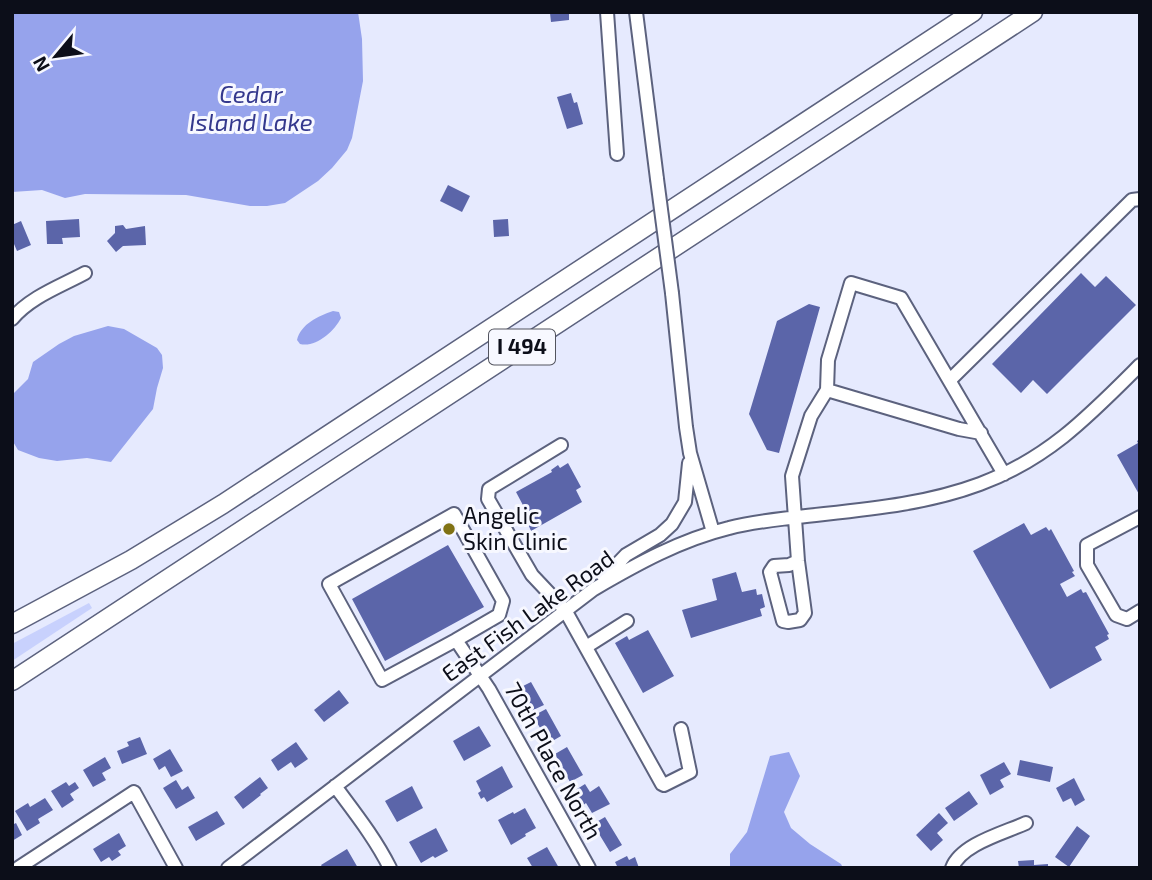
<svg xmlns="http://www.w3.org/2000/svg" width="1152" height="880" font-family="'Exo 2',sans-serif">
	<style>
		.green { fill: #c8d1fd }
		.water { fill: #96a3ec }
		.building { fill: #5b65a9 }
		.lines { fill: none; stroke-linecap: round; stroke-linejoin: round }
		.minor-casing { stroke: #5c627e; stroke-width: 16 }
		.highway-casing { stroke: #5c627e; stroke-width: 21 }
		.minor { stroke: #fff; stroke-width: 12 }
		.highway { stroke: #fff; stroke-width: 18 }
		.minor-bridge-casing { stroke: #5c627e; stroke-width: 16; stroke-linecap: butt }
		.minor-bridge { stroke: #fff; stroke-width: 12 }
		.poi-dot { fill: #807214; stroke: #f7f8ff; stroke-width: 2.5 }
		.labels { text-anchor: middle; stroke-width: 6; stroke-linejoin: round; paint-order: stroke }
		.shield { fill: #f7f8ff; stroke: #52545e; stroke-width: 2 }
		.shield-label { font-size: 21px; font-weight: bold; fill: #0c0e19 }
		.poi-label { font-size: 23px; fill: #0c0e19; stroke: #f7f8ff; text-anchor: start }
		.street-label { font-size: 23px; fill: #0c0e19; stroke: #f7f8ff }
		.water-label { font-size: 24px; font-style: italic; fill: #34388d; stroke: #f7f8ff }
	</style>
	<rect width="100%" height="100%" fill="#e6eafe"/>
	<path class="green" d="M89,603L92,608L12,661V644Z"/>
	<path class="water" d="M12,12H358L362,39L363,81L352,138L347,150L332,168L318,181L285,203L267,206H250L186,195L85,194L65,198L42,190L12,192Z
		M333,311L339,312L341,318C334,332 315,348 300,344L297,340C301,324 318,316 333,311Z
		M108,326L124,329L157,348L162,355L163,368L157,388L153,409L111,462L87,458L57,461L39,458L18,450L12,440V395L28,379L33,362L59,344L74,336Z
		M789,752L800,776L784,812L791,828L810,844L841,864L843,868H730V854L747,832L770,756Z"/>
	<path class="building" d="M553,12H569V20L551,22L550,13Z
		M571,93L574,103L577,102L583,124L567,129L557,97Z
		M448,185L470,196L462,212L440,201Z
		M79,219L80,237L62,238L63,244H47L46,221Z
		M508,219L509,236L494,237L493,220Z
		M21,221L31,245L17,251L14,244L12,245V225Z
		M123,225L126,229L145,226L146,245L123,246L116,252L107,241L115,233V226Z
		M1081,273L1095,287L1106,276L1136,305L1047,394L1033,380L1021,393L992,364Z
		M809,304L820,307L779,453L767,450L749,414L777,321Z
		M1140,439V496L1117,455L1138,443L1137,441Z
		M568,463L581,487L576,490L582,502L531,531L528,524L523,527L519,520L524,517L520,511L525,509L516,492L552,472L551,470L558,465L560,468Z
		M1024,523L1031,535L1046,527L1049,531L1051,529L1074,571L1072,572L1075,576L1060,584L1067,597L1081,589L1083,593L1086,592L1109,634L1107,635L1109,639L1095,647L1102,660L1050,689L973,551Z
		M448,545L484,607L385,661L352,599Z
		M736,572L742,592L756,589L757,595L762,594L765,607L760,609L762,616L691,638L682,610L717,600L712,579Z
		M648,630L674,676L643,693L615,643L627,636L629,640Z
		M531,682L544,705L531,711L519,688Z
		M339,690L349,703L324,722L314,710Z
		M546,709L561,736L549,743L533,716Z
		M479,726L491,746L464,761L453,741Z
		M140,737L147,754L122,764L117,751L129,746L127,742Z
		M296,742L308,759L295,768L291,762L278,771L271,760Z
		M567,747L583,775L570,782L555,754Z
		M170,749L183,771L171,777L165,766L159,770L153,759Z
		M105,757L111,768L102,773L106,780L93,787L83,770Z
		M1020,760L1053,767L1050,782L1017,775Z
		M1004,762L1011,774L1000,780L1004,787L990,795L980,775Z
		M502,766L513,787L487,802L484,797L481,799L478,793L481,791L476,781Z
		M260,777L268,788L260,794L261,795L243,809L234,797Z
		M1074,778L1085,800L1075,806L1071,798L1063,802L1056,788Z
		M176,780L182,790L188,786L195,798L176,809L163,788Z
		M66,782L69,786L75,782L79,788L70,794L74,800L62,808L51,791Z
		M585,784L590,792L599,786L610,804L592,813L586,803L582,806L574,791Z
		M412,786L423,808L397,822L385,801Z
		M969,791L978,804L954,821L945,808Z
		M45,798L53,810L38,819L40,823L27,831L15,811L28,803L30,807Z
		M525,808L536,828L525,834L526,836L511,845L498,820L513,812L514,814Z
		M217,811L225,824L196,841L188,827Z
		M939,813L948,823L937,833L943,840L931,851L916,835Z
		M605,817L622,845L610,852L593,824Z
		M16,823L22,835L12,841V825Z
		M1077,826L1090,836L1069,867L1055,857Z
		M436,828L448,851L435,858L433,856L421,863L409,842Z
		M119,833L126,846L118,851L121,855L112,861L109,857L101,862L93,849Z
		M547,847L559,868H533L527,858Z
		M347,849L358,868H323L321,865Z
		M627,856L629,860L635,857L639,868H618L615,862Z
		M1034,860V865L1048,864V868H1019L1018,861Z"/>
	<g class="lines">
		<g class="minor-casing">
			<path id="minor" d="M607,12L617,154
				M636,12L657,179
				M672,293L686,427L690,453L713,532
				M12,319C30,297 61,286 85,273
				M950,380L1132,200L1140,199
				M827,390L959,429L981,433
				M561,445L489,489L488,499L532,575L565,610L662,784L664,785L690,772L681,729
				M1140,517L1087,545V565L1116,615L1127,619L1140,611
				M798,561L789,565L774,566L770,572L783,621L788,622L800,620L805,613L798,561L792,476L811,416L827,390L828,360L851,283L901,298L1004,474
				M604,578L626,555L660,535L672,524L685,502L689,463
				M456,640L499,615L503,601L454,514L329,584L382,680L456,640L489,689L589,868
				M586,647L627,621
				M335,786C355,813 375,838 390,868
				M18,868L134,792L176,868
				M228,868L594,589C637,564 680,540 729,528C751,522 774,520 797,517C858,510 921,506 980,484C1048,459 1090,415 1140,365
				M952,868C961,844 1004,833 1026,823"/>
		</g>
		<g class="highway-casing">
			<path id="highway" d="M12,624L131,560L223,504L973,12
				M12,681L1033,12"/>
		</g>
		<use href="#minor" class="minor"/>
		<use href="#highway" class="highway"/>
		<g class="minor-bridge-casing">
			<path id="minor-bridge" d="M657,179L672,293"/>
		</g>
		<use href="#minor-bridge" class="minor-bridge"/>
	</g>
	<circle class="poi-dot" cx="449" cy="529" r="7"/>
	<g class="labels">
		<rect class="shield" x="489" y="329.5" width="66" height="35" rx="5"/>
		<g class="shield-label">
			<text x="522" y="354">I 494</text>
		</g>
		<g class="poi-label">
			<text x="463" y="524">Angelic<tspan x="463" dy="26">Skin Clinic</tspan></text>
		</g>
		<g class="street-label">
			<text transform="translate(528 616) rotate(-36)" y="8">East Fish Lake Road</text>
			<text transform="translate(553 761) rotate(61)" y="8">70th Place North</text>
		</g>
		<g class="water-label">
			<text x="251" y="103">Cedar<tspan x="251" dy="28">Island Lake</tspan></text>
		</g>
	</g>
	<rect width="1152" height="880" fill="none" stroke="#0c0e19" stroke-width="28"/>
	<g transform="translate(56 56) rotate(241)" stroke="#f7f8ff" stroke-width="5" paint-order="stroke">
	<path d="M0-5L12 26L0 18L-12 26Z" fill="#0c0e19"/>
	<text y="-10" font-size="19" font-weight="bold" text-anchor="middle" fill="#0c0e19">N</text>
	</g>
</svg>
